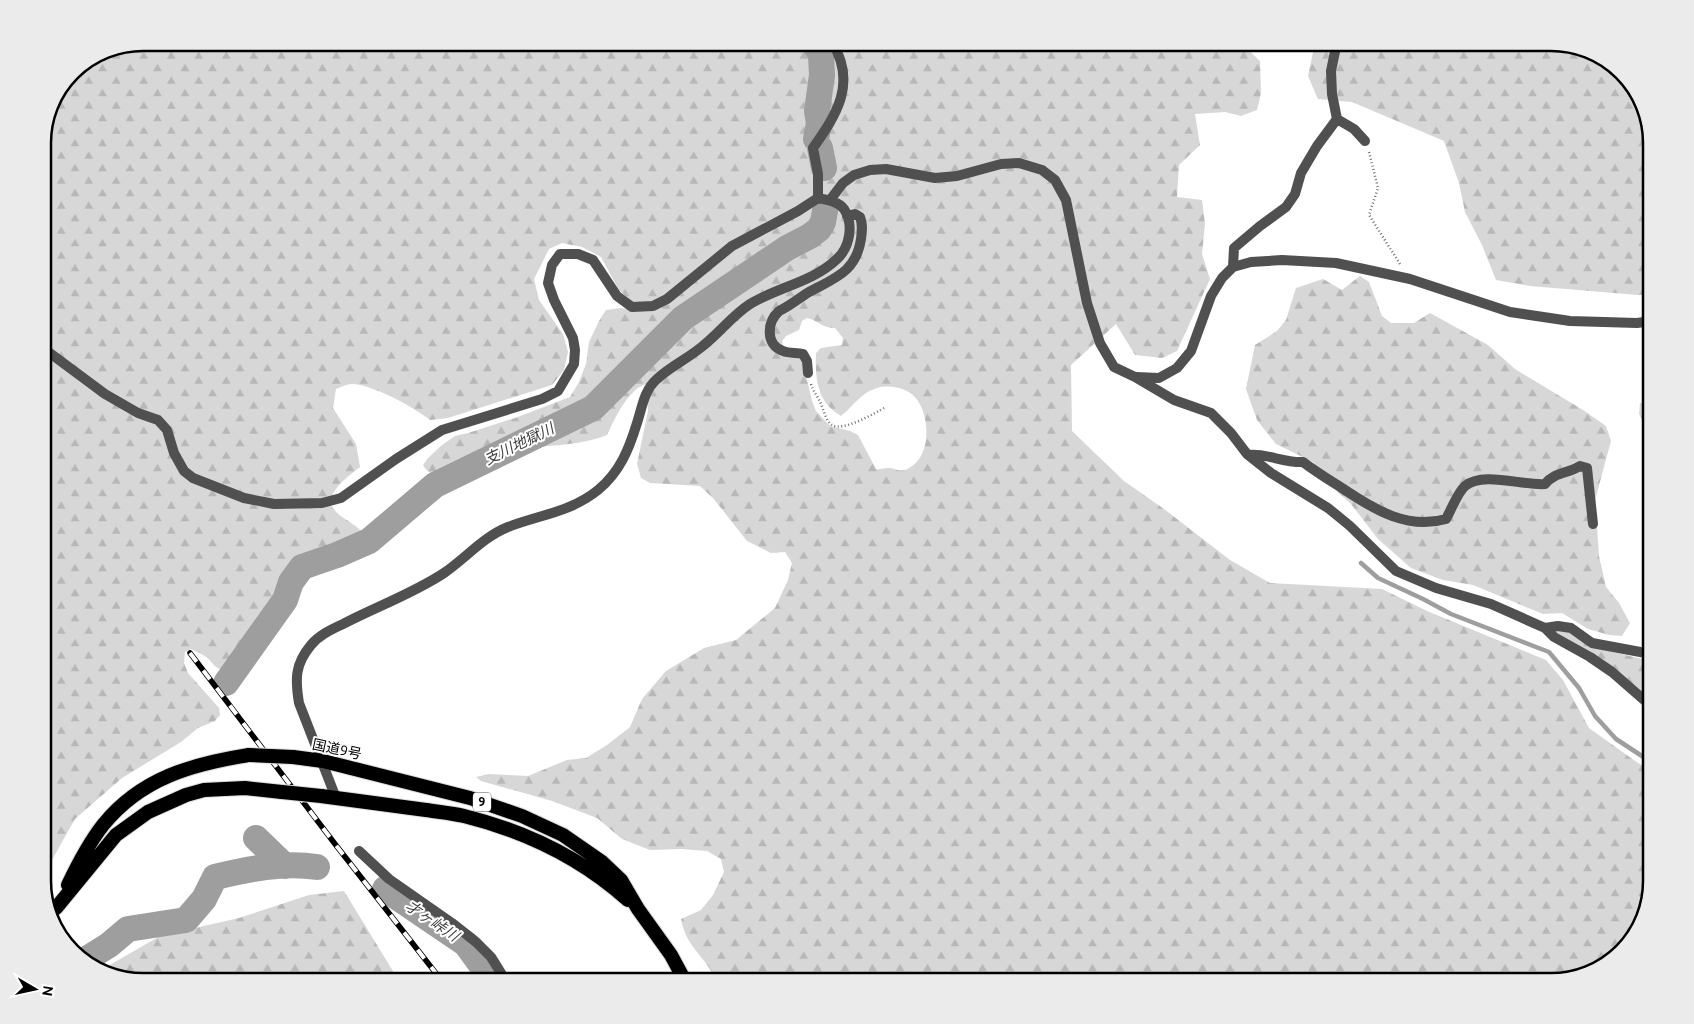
<svg xmlns="http://www.w3.org/2000/svg" width="1694" height="1024" font-family="Ubuntu,'Noto Sans JP',sans-serif">
	<style>
		.forest { fill: url(#forest-firs); fill-rule: evenodd }
		.lines { fill: none; stroke-linecap: round; stroke-linejoin: round }
		.stream { stroke: #9e9e9e; stroke-width: 4.5 }
		.river { stroke: #9e9e9e; stroke-width: 26 }
		.trunk-casing { stroke: #dbdbdb; stroke-width: 16 }
		.path { stroke: #727272; stroke-width: 2.5; stroke-dasharray: 1 2.5; stroke-linecap: butt }
		.minor { stroke: #505050; stroke-width: 10 }
		.trunk { stroke: #000; stroke-width: 14 }
		.rail-casing { stroke: #000; stroke-width: 5.5 }
		.rail { stroke: #fff; stroke-width: 4; stroke-dasharray: 11; stroke-linecap: butt }
		.trunk-bridge-casing { stroke: #dbdbdb; stroke-width: 16; stroke-linecap: butt }
		.trunk-bridge { stroke: #000; stroke-width: 14 }
		.labels { text-anchor: middle; stroke-width: 4; stroke-linejoin: round; paint-order: stroke }
		.shield { fill: #fff; stroke: #4c4c4c; stroke-width: 1 }
		.shield-label { font-size: 12px; font-weight: bold; fill: #000 }
		.street-label { font-size: 14px; fill: #000; stroke: #fff }
		.water-label { font-size: 15px; font-style: italic; fill: #3f3f3f; stroke: #fff }
		.rim { fill: none; stroke: #000; stroke-width: 2.5 }
	</style>
	<defs>
		<pattern id="forest-firs" width="22" height="20" patternUnits="userSpaceOnUse" patternTransform="scale(1.25)"><rect width="22" height="20" fill="#d7d7d7"/><path d="M5 1l3.5 6h-7zM16 11l3.5 6h-7z" fill="#b7b7b7"/></pattern>
	</defs>
	<rect width="100%" height="100%" fill="#fff"/>
	<path class="forest" d="M143,43H1241L1260,61L1261,93L1257,110L1241,116L1225,112L1195,114L1200,145L1179,165L1177,197L1202,200L1205,224L1202,254L1210,279L1177,351L1162,358L1135,355L1116,324L1071,365L1072,431L1124,481L1164,509L1230,560L1270,583L1382,589L1427,611L1546,660L1563,680L1589,728L1638,763L1651,770V881L1638,931L1601,968L1551,981H716C706,956 686,948 681,919L701,910L713,895L724,872L721,859L707,851L682,849L650,850L622,839L597,818L552,801L481,781L476,777L489,774L528,776L567,760L586,758L607,745L630,727L642,699L666,671L704,648L736,640L775,608L788,580L792,563L785,552L771,553L747,541L713,498L700,486L650,483L641,478L637,464L648,411L647,384C629,387 614,420 607,435C569,450 527,443 488,455C471,461 437,490 423,465L428,458L442,445L455,436L468,433L515,418L570,397L579,382L586,364L589,342L599,321L606,310L621,308L632,310L630,300L619,290L601,257L582,247L562,243L549,249L534,279L539,300L563,334L568,352L564,370L552,385L448,418L430,420C415,408 372,384 352,384C347,384 341,387 336,389L333,408L356,444L360,467C351,474 340,482 334,492C320,515 359,520 366,538L360,542L294,567L281,600L232,669C214,673 215,662 203,655C200,653 195,651 191,649L185,652L184,663L188,673L219,708L220,715L215,721L198,728L181,742L122,778L75,819L43,876V137L50,105L72,72L105,50ZM807,318C819,321 822,328 835,328L843,338L842,345L821,348L816,353C815,379 817,402 841,416C854,406 860,393 877,388C890,384 910,388 918,401C930,419 931,457 909,468C899,474 896,467 887,468C882,468 881,470 876,469L858,435L850,431L830,426L816,411L812,401L803,362L801,358L783,346L782,341L786,336L799,330L802,321Z
		M1315,43H1551L1601,56L1638,93L1651,137V294L1638,295L1530,286L1496,280L1482,245L1465,212L1459,183L1444,141L1352,102L1318,99L1308,76Z
		M1360,276L1369,282L1382,316L1391,323H1414L1430,313L1488,345L1515,369L1583,410L1606,426L1611,441L1595,500L1599,556L1606,587L1619,603L1630,623L1622,636L1609,635L1588,629L1562,613L1543,614L1473,585L1443,580L1411,568L1378,539L1351,504L1330,485L1313,462L1276,444L1257,420L1246,389L1255,345L1277,331L1286,320L1296,288L1323,279L1342,290Z
		M1651,402V436L1639,414L1640,403Z
		M1555,630H1562L1574,635L1596,648L1651,661V699L1593,656L1557,636Z
		M344,891L399,981H143L101,970L160,936L239,918L309,895Z"/>
	<g class="lines">
		<path class="stream" d="M1361,563L1378,578L1423,599L1451,614L1549,652L1579,688L1595,716L1616,739L1651,762"/>
		<path class="river" d="M813,42L821,55L822,75L817,111L819,123L816,139
			M820,148L824,168
			M226,683L285,600L291,582L302,567L337,555L369,541L435,485L593,408L683,318L787,248L810,236L819,229L823,222L825,211
			M256,838L285,866
			M385,889L466,944L493,981
			M85,960L109,945L128,929L186,920L204,899L215,877C249,869 282,862 317,867"/>
		<g class="trunk-casing">
			<path id="trunk" d="M293,757L323,761L470,798L522,816L563,835L602,862L621,880L638,909L671,955L685,981
				M321,796C356,801 391,805 426,810C439,812 452,813 464,816C525,831 581,858 628,900
				M68,885C78,864 89,843 103,825C141,778 192,764 249,755
				M56,908L116,835L148,812L186,795L204,790L245,788L282,792"/>
		</g>
		<path class="path" d="M1369,152L1378,188L1369,215L1400,264
			M811,384C813,392 818,396 821,404C824,411 826,421 832,425C843,432 875,413 886,407"/>
		<path class="minor" d="M1337,42L1331,71L1332,94L1337,119L1354,129L1365,141
			M818,198V174L813,148C837,114 857,83 832,42
			M830,200L843,183L854,175L870,170L886,169L935,178L957,176L1001,164L1019,163L1042,170L1055,180L1066,200L1087,303L1100,343L1114,367L1135,377L1174,400L1211,413L1231,433L1247,454L1271,473L1328,508L1350,526L1396,571L1436,588L1491,604L1545,628L1554,637L1590,657L1612,672L1651,706
			M1233,267L1234,248L1260,226L1286,207L1295,194L1301,173L1317,146L1337,119
			M43,348L105,394L138,413L158,420L167,430L174,453L184,471L193,478L244,498L274,504L322,503L341,498L396,459L442,430L542,399L558,391L574,364L575,350L573,338L554,300L548,283L552,265L560,254H578L593,260L617,296L632,307L653,306L667,299L732,246L798,211L818,198C827,200 838,201 844,209C854,224 850,247 837,259C813,282 778,287 750,304C733,315 720,332 704,345C689,358 671,366 657,379C644,390 642,408 637,423C629,449 620,472 598,490C571,512 539,515 508,527C483,537 466,558 444,573C414,593 378,606 345,623C333,629 320,634 311,645C295,664 295,679 299,703L336,798
			M808,373L807,361L803,354C797,352 790,354 783,351C765,345 767,322 779,311C790,306 799,298 809,292C835,278 856,272 861,239C862,231 863,224 860,217L855,214L847,216
			M1136,377L1159,378L1177,368L1191,351L1211,296L1222,278L1233,267L1251,262L1282,260L1336,263L1410,279L1510,312L1570,321L1637,323L1651,321
			M1249,455C1266,453 1284,463 1303,462C1316,472 1331,481 1345,490C1375,510 1408,530 1446,519C1451,510 1458,492 1465,486C1483,471 1523,486 1545,484C1555,472 1567,474 1580,466L1587,468L1593,524
			M1545,628L1558,626L1571,628L1592,643L1651,654
			M359,851L389,879L452,923L476,942L491,957L506,981"/>
		<use href="#trunk" class="trunk"/>
		<g class="rail-casing">
			<path id="rail" d="M190,653L335,844L442,981"/>
		</g>
		<use href="#rail" class="rail"/>
		<g class="trunk-bridge-casing">
			<path id="trunk-bridge" d="M249,755L293,757
				M282,792L321,796"/>
		</g>
		<use href="#trunk-bridge" class="trunk-bridge"/>
	</g>
	<g class="labels">
		<rect class="shield" x="473" y="792.5" width="18" height="19" rx="4"/>
		<g class="shield-label">
			<text x="482" y="806">9</text>
		</g>
		<g class="street-label">
			<text transform="translate(337 749) rotate(12)" y="5">国道9号</text>
		</g>
		<g class="water-label">
			<text transform="translate(519 444) rotate(-26)" y="5">支川地獄川</text>
			<text transform="translate(432 921) rotate(34)" y="5">才ヶ峠川</text>
		</g>
	</g>
	<path d="M0 0H1694V1024H0ZM143 51H1551A92 92 0 0 1 1643 143V881A92 92 0 0 1 1551 973H143A92 92 0 0 1 51 881V143A92 92 0 0 1 143 51Z" fill="#ebebeb" fill-rule="evenodd"/>
	<path class="rim" d="M143 51H1551A92 92 0 0 1 1643 143V881A92 92 0 0 1 1551 973H143A92 92 0 0 1 51 881V143A92 92 0 0 1 143 51Z"/>
	<g transform="translate(35 989) rotate(99)" stroke="#ffffff" stroke-width="4" paint-order="stroke">
	<path d="M0-4L9 19L0 12L-9 19Z" fill="#000000"/>
	<text y="-8" font-size="14" font-weight="bold" text-anchor="middle" fill="#000000">N</text>
	</g>
</svg>
